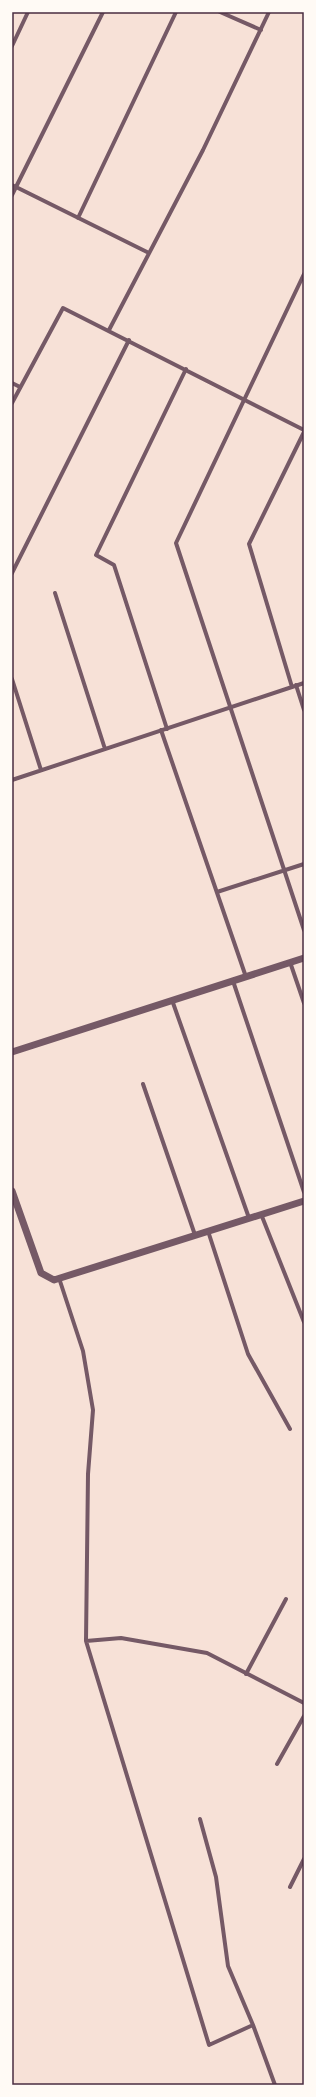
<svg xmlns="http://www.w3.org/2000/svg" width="316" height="2097" font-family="'Golos Text',sans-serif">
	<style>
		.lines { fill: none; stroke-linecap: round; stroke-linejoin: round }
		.minor { stroke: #755966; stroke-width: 4 }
		.tertiary { stroke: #755966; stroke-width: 7 }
		.neatline { fill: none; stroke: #4a2c40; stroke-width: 1.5 }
	</style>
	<rect width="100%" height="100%" fill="#f7e1d7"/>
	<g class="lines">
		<path class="minor" d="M220,12L261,30
			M12,46L28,12
			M12,185L149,253
			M12,195L103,12
			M78,218L176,12
			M304,274L176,543L304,930
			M109,330L203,150L269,12
			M12,383L20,387
			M12,403L63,308L304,430
			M12,573L129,340
			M55,593L105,749
			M12,679L41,770
			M296,685L304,710
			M292,687L249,544L304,432
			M167,729L114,565L96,555L186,369
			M161,730L246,977
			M12,780L304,683
			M217,892L304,864
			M290,962L304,1003
			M233,981L304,1192
			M172,1000L249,1218
			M143,1084L195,1235
			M261,1214L304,1322
			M208,1231L248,1354L290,1429
			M59,1278L83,1351L93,1410L88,1474L86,1641L209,2045L253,2025L275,2085
			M86,1641L121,1638L207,1653L304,1703
			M246,1674L286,1599
			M277,1764L304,1716
			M200,1819L216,1877L228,1966L253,2025
			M290,1887L304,1859"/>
		<path class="tertiary" d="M12,1052L304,958
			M12,1191L41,1273L54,1280L304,1201"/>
	</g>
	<rect width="316" height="2097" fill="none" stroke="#fffaf5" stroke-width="26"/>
	<rect x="13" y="13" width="290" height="2071" class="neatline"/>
</svg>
